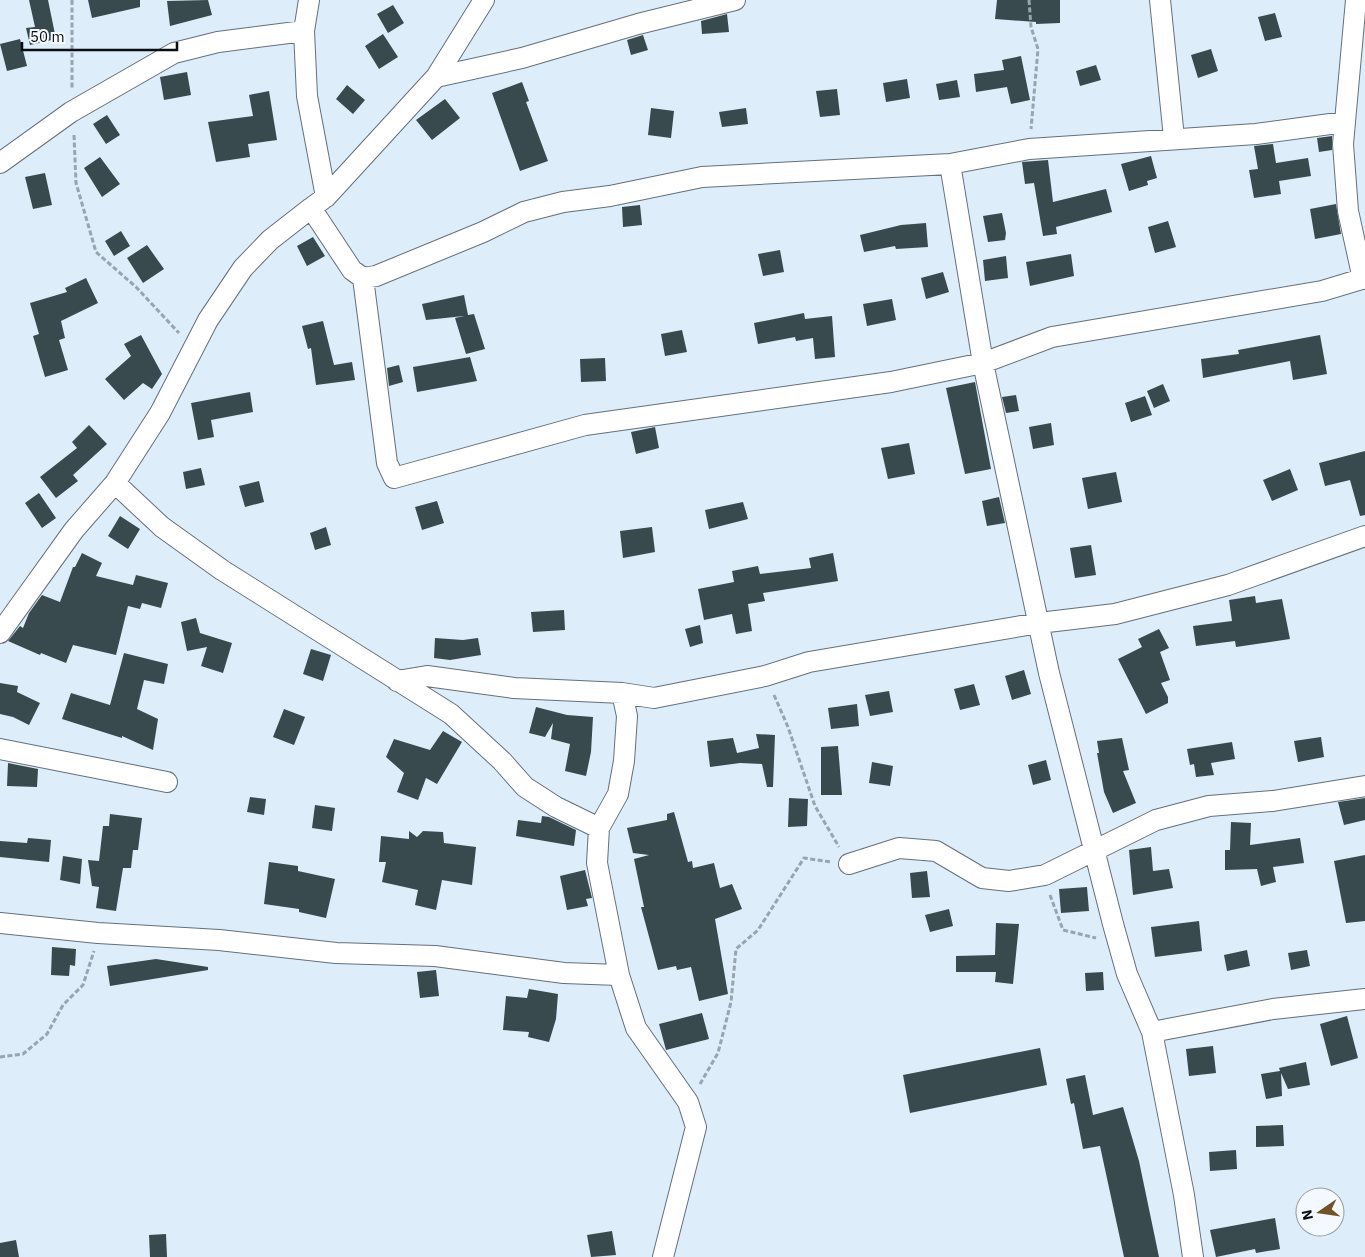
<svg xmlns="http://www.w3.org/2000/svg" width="1365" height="1257" font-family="'IBM Plex Sans',sans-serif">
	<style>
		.building { fill: #384a4e }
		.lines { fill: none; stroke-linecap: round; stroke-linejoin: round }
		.minor-casing { stroke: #64707b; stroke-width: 22 }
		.path { stroke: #98a4ae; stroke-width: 3; stroke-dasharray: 5 2.5; stroke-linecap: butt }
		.minor { stroke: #fff; stroke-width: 20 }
	</style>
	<rect width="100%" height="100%" fill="#deedfa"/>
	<path class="building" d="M29,0H48L56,39L30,45L26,28L35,27Z
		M88,0H140V7L92,18Z
		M208,0L212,15L170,26L167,1Z
		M997,0H1060V23L1036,24V22L995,19Z
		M393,5L404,23L388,33L377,14Z
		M1275,13L1282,37L1265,41L1258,17Z
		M727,14L729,32L702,34L701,21Z
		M383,34L398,57L379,69L365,46Z
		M643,35L648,50L631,55L627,40Z
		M20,39L27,66L7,71L0,44Z
		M1211,49L1218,71L1198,78L1191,55Z
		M1021,56L1030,100L1011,104L1007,87L976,92L974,74L1004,70L1002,60Z
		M1096,65L1101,80L1080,86L1076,71Z
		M187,72L191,95L164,100L160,77Z
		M907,79L910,98L886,102L883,83Z
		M957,80L960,97L939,100L936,84Z
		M522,82L529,101L526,102L548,161L520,171L492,93Z
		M347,85L365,100L353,114L336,99Z
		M837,89L840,115L820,117L816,91Z
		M269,91L277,140L248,144L250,157L216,162L208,122L253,116L249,95Z
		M445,99L460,118L432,140L416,120Z
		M651,108L674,111L671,138L648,135Z
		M746,108L748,124L722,127L719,112Z
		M107,115L120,135L106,144L93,124Z
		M1332,136V150L1319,152L1317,138Z
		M1273,144L1276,163L1308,158L1311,176L1279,181L1281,194L1254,198L1249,170L1258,169L1254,146Z
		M1151,156L1157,178L1147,181L1148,185L1129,191L1121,164Z
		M100,157L120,184L102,197L84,168Z
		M1048,160L1053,202L1106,189L1112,212L1056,227L1057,234L1043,236L1034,183L1025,184L1022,162Z
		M45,173L52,205L33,209L25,177Z
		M1336,204L1341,234L1315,239L1310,209Z
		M640,205L642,225L623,227L622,207Z
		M1002,213L1006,233L1005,240L988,242L983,216Z
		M1168,221L1176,247L1155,253L1148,227Z
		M926,223L928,247L896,249L895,246L864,252L860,235L901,225Z
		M121,231L130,246L114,256L105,241Z
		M313,237L325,256L307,266L297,246Z
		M147,245L164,269L143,283L127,258Z
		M780,250L784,272L763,276L758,254Z
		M1071,254L1074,276L1030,286L1026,262Z
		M1006,256L1008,278L985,281L983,260Z
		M943,272L949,292L926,299L921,278Z
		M86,278L98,303L61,321L65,338L59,340L68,370L45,377L33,336L39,334L30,303L67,292L65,288Z
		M464,295L468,315L474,314L485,349L466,354L455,318L464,316L426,320L422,304Z
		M892,299L896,320L867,326L863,304Z
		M804,313L805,319L832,316L835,357L815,359L813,338L796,341L795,337L758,344L754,323Z
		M323,321L334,365L352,362L355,380L316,385L311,348L308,349L302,326Z
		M682,330L687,352L665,356L661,334Z
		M141,335L162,374L152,389L143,383L124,400L105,379L131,356L124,344Z
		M1320,335L1327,374L1293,380L1290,361L1203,378L1201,359L1239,354L1238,350Z
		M470,357L477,381L417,392L413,367Z
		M605,358L606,381L581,382L580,359Z
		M399,365L403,382L389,386L387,368Z
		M975,382L991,469L965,474L946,388Z
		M1163,384L1170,401L1154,408L1147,391Z
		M250,392L253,412L211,420L214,437L198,440L191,403Z
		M1016,395L1019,411L1006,413L1002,397Z
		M1145,396L1152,415L1131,422L1125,403Z
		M1051,423L1054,445L1033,449L1029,427Z
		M89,425L107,444L73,475L78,481L56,498L40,477L77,448L72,442Z
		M655,427L659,448L636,454L631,432Z
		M909,443L915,474L888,479L881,448Z
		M1365,451V515L1360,516L1350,480L1325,486L1319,463Z
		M201,468L205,485L186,489L183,472Z
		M1290,469L1298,490L1272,501L1263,480Z
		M1116,472L1122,502L1088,509L1082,478Z
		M259,481L264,502L245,507L239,486Z
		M39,493L56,518L42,528L25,503Z
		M999,497L1005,523L987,526L982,501Z
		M437,501L444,523L422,530L415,507Z
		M743,502L748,519L709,529L705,510Z
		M120,516L140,529L128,549L108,536Z
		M326,527L331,545L315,550L310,533Z
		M652,527L655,552L623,558L620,531Z
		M1091,545L1096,575L1075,578L1070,548Z
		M82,553L102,563L96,576L133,585L136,575L168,583L161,608L142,603L140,609L128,606L116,655L73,645L66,663L41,653L40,655L8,641L20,626L23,628L29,613L42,595L60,602L73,567H75Z
		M833,553L838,581L763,593L765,601L748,604L752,631L736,634L732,614L704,620L698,589L734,582L732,571L758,566L760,574L811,568L809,558Z
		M1255,596L1256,603L1282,599L1290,639L1236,647L1235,641L1196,646L1193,626L1232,621L1229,600Z
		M564,610L565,630L533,632L531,612Z
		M196,618L200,633L232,643L223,673L201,666L207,647L187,651L181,622Z
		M700,625L703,643L690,647L685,629Z
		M1159,629L1169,648L1160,652L1170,680L1161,683L1168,697V703L1146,714L1118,659L1142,647L1138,639Z
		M435,638L463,640L478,638L481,655L450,660L434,658Z
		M311,649L331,655L323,681L303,674Z
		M124,653L168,664L164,684L144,680L137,709L158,719L153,750L122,736V738L62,719L71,693L110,705Z
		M1024,670L1031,694L1012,700L1005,676Z
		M0,683L18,686L17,692L40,703L29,725L13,717L0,714Z
		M974,684L980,705L960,710L954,689Z
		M889,691L893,712L870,716L865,695Z
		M857,704L859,726L831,729L828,708Z
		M536,707L567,715L593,717L591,752L586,776L565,771L570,744L551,739L553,723L545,737L529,733Z
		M284,709L305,717L294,745L273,737Z
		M443,731L462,742L437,784L426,778L418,800L397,792L404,773L386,757L394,739L430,750Z
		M756,734L775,735L773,787H767L762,764L740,763L710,767L707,741L733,738L737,753L759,748Z
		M1321,737L1324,757L1298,762L1294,741Z
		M1122,738L1129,770L1123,771L1136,803L1113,813L1104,792L1097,753H1099L1097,741Z
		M1232,742L1235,759L1211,763L1214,775L1196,777L1194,764L1190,765L1187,749Z
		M838,746L842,795H821V747Z
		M1046,760L1051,780L1033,785L1028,765Z
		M872,762L893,766L890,786L869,783Z
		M8,763L38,769L37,787L7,786Z
		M250,797L266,799L264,815L247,812Z
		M789,798L808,799L807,826L788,827Z
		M1365,798V820L1344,825L1338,802Z
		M315,805L335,808L332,831L312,828Z
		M674,812L688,862L692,861L693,868L714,863L720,888L732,884L742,909L715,919L728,994L699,1001L691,967L677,970L676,966L658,970L641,907H644L634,859L649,855L633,853L627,828L667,820V814Z
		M110,814L142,818L138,850H133L131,868H123L116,911L96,908L99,887L92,886L88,860L99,861L103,826H109Z
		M542,816L549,817L576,830L574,846L516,836L518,820L541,823Z
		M1231,822L1251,823L1250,845L1300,838L1304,863L1273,867L1276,882L1261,886L1257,869L1225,870V850H1230Z
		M409,831L417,837L423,831L443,832L444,843L476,847L472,885L442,880L436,910L415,905L418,890L382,882L386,862H379L381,836L409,839Z
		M28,838L51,840L49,862L0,857V841L27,843Z
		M1151,847L1153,871L1169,869L1173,888L1133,895L1129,850Z
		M1365,855V921L1346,923L1334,861Z
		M63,856L82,859L80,884L60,880Z
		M269,862L298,866V871L335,879L326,918L299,912V909L264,904Z
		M585,870L592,898L586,899L588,906L567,910L560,876Z
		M927,871L930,897L912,898L910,873Z
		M1087,887L1089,911L1061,913L1059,889Z
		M949,909L953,926L930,932L925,915Z
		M1199,921L1202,951L1155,957L1151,927Z
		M996,923L1019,924L1013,984L995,982L996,972H956V956L995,955Z
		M52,947L76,949L75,966L70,965L69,976L51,975Z
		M1247,950L1250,966L1227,971L1224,955Z
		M1307,950L1310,966L1291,970L1288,953Z
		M156,959L208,967V970L110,986L107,966Z
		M436,970L439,996L420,998L417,972Z
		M1103,972L1104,990L1086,991L1085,973Z
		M529,989L558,994L556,1019L549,1042L528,1037L529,1032L503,1030L506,996L527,998Z
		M702,1013L709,1039L666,1050L659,1024Z
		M1347,1016L1358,1058L1331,1066L1320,1024Z
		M1213,1046L1216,1073L1189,1076L1186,1049Z
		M1040,1048L1047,1085L910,1113L903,1075Z
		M1306,1062L1310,1085L1288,1089L1281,1073L1282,1096L1266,1099L1261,1074L1280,1071L1279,1068Z
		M1085,1075L1093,1115L1123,1107L1139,1161L1159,1257H1124L1100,1146L1083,1149L1074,1103L1071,1104L1066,1079Z
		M1283,1125L1284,1146L1256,1147V1126Z
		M1236,1150L1237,1169L1210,1171L1209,1152Z
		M1275,1218L1280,1249L1256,1253L1255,1249L1216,1257L1210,1230Z
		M612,1231L616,1255L591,1257L587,1235Z
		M166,1234L167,1257H150L149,1235Z
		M16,1240L19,1257H0V1243Z"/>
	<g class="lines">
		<g class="minor-casing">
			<path id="minor" d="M309,0L304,31L307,96L326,197
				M1160,0L1174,138
				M1356,0L1343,144L1348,211L1363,279
				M436,77L522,58L638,24L735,0
				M0,163L71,112L174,53L218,42L304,31
				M950,164L1029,149L1256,134L1345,122
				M311,208L326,197L436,77L484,0
				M363,278L387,463L394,478L585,425L891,382L983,363L1052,337L1322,291L1365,278
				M115,483L162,527L222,570L451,714L502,761L525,787L556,807L599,828
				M0,633L74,530L115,483L160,413L208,320L243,268L270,240L311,208L352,270L363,278L376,276L483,232L524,212L563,202L610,196L702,177L950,164L983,363L1049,673L1113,924L1127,974L1152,1032L1184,1195L1193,1257
				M397,681L427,676L514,688L622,693L654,698L765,676L809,662L1039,623L1115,614L1228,585L1365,536
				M0,749L167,782
				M849,864L899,848L936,851L982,878L1009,881L1045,875L1156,820L1209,806L1273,801L1365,786
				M0,923L98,933L219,940L336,953L435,956L564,973L619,975L636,1028L688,1102L696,1127L663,1257
				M619,975L597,863L599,828L618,794L624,761L627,716L622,693
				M1152,1032L1273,1009L1365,999"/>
		</g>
		<path class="path" d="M72,0V89
			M1029,0L1031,27L1038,49L1031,129
			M74,135L76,183L96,252L136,287L179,333
			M774,695L788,727L815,806L839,847
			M1050,895L1063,930L1096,938
			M0,1057L23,1054L47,1034L63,1005L83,985L94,951
			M700,1084L718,1053L731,1002L736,949L758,930L804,858L831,862"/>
		<use href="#minor" class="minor"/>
	</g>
	<g transform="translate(1320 1212) rotate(257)"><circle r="24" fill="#f3f9fe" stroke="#959ba0"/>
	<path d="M0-4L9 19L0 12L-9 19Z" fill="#715327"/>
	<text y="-8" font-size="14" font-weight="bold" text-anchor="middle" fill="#090e12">N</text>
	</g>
	<path d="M22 42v8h155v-8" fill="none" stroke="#090e12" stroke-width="2.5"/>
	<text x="30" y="42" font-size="15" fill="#090e12" stroke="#f3f9fe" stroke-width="4" paint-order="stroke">50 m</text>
</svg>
